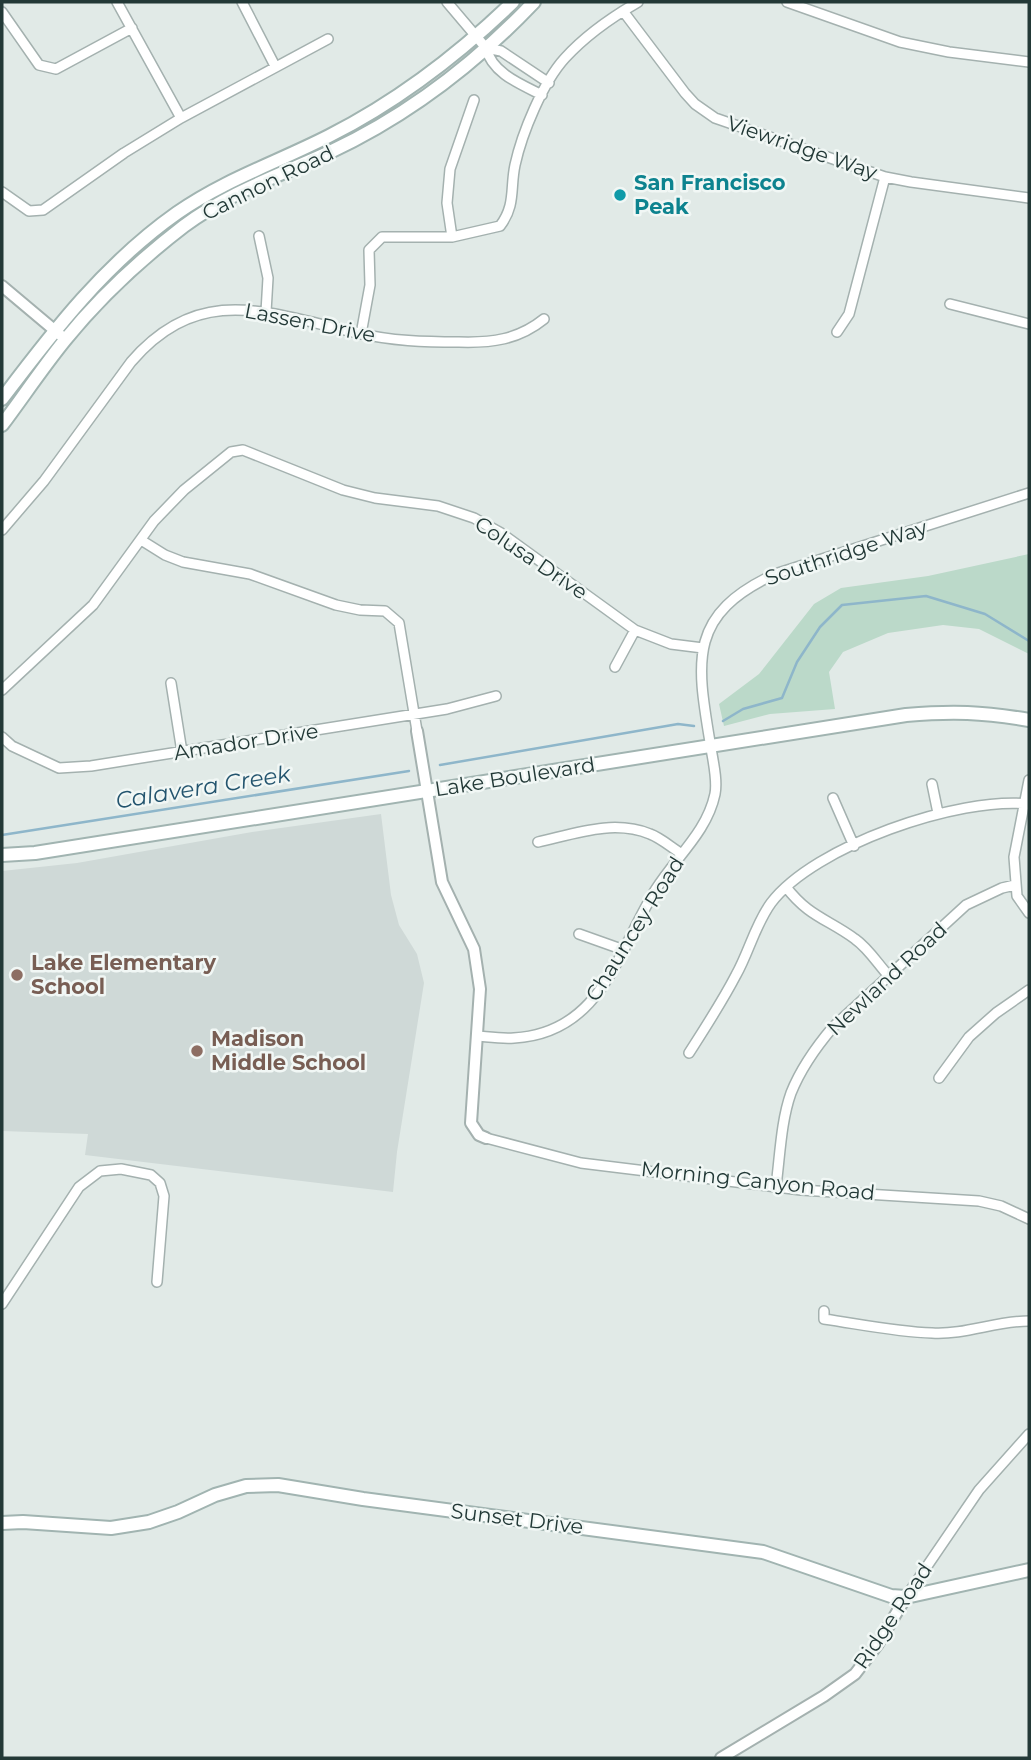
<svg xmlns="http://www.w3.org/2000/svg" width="1031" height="1760" font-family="Montserrat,sans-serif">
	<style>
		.built { fill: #cfd9d7 }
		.green { fill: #bbd9c9 }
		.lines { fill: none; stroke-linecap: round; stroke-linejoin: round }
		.stream { stroke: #8eb6ca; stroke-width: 2.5 }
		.minor-casing { stroke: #a4b1af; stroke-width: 12 }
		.tertiary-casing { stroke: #a4b1af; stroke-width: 14 }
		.secondary-casing { stroke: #a1b4b1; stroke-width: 16 }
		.minor { stroke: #fff; stroke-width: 9 }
		.tertiary { stroke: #fff; stroke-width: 10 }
		.secondary { stroke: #fff; stroke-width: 12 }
		.culture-dot { fill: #0f9aa8; stroke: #f1f7f5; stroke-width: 2.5 }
		.education-dot { fill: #8d6e63; stroke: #f1f7f5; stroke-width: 2.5 }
		.labels { text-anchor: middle; stroke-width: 5; stroke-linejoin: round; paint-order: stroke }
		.street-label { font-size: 21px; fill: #233937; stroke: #f1f7f5 }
		.culture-label { font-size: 21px; font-weight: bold; fill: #0d838f; stroke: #f1f7f5; text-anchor: start }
		.education-label { font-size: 21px; font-weight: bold; fill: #785e54; stroke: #f1f7f5; text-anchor: start }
		.water-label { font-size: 23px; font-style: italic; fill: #23546e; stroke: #f1f7f5 }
	</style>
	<rect width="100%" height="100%" fill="#e1eae7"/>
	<path class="built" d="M381,814L391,895L399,925L417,954L424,983L397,1152L393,1192L85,1155L88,1134L2,1131V871L77,863L252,832Z"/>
	<path class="green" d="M1029,554V654L979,629L943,625L888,633L843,652L829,672L835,709L770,714L724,726L719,704L759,674L814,604L841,588L928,576Z"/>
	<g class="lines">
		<path class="stream" d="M723,721L743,709L782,698L797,662L820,627L842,605L926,596L985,614L1029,641
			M440,765L678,724L694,726
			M2,835L409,771"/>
		<g class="minor-casing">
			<path id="minor" d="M117,2L181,118
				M242,2L275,66
				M447,2L486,48
				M787,2L900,42L949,52L1029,62
				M623,11L685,93L695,104L715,118L885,177L911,182L1029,198
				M2,12L39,65L56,69L132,28
				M486,48C492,73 520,84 542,95
				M486,48L501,51L549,83
				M2,192L29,211L43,210L124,153L181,118L328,39
				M259,236L268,278L266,312
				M452,237L447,203L450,169L474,100
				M950,304L1029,324
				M837,332L849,314L885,177
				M361,334L370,285L369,250L382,237H452L500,226C516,205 510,188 515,165C522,133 543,82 565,58C585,36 612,17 638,2
				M2,530L44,481L131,362C201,281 270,314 358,333C391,341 425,342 459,342C491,343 518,340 544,319
				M141,540L165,555L183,562L250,574L336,605L360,610L385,611L399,623L417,731
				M615,667L635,630
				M171,683L182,752
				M2,690L93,605L154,521L184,490L231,452L243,450L343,490L375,498L438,506L474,518L501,533L635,630L671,644L703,648
				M2,737L12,746L59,768L91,766L447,709L496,696
				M1029,780L1014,857L1017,896L1029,913
				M932,784L938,813
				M833,798L854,846
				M538,842C574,834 613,819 650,834C661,838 672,848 682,854
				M786,887C809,917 828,919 855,939C868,948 878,964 888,975
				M579,934L624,950
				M477,1036C489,1037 502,1039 514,1038C602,1033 618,950 656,889C676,857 707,832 715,794C718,779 712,757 710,742C696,659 689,614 775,574L1029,493
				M689,1053C705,1028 722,1002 736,975C749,952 755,925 771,903C814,846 959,796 1029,804
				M939,1078L969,1037L996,1013L1029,990
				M486,1138L581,1163L801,1190L979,1201L1001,1206L1029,1219
				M776,1186C780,1156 781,1121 791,1093C801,1068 816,1047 833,1027L966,905L1002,888L1015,885
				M2,1304L79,1187L100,1171L121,1169L151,1175L160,1183L164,1196L157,1282
				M824,1311V1319C859,1324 896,1332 932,1333C965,1335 996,1321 1029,1321
				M906,1597L979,1490L1029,1434"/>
		</g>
		<g class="tertiary-casing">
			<path id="tertiary" d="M2,286L65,339
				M417,731L442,882L474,949L480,989L471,1123L479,1135L486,1138
				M721,1758L824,1696L855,1674L878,1644L906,1597"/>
		</g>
		<g class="secondary-casing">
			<path id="secondary" d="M2,399C54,330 106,263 177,213C226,179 276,163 329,136C398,101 457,56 513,2
				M2,425C23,397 43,367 65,340C99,298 141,259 184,226C228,193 280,175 330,152C407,116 476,63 534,2
				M2,855L35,853L906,715C953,711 982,712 1029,720
				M2,1523L23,1522L111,1528L149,1522L178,1512L215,1495L246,1486L278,1485L363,1499L763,1552L891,1596L906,1597L1029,1570"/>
		</g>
		<use href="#minor" class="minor"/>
		<use href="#tertiary" class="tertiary"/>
		<use href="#secondary" class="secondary"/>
	</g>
	<circle class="culture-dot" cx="620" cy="195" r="7"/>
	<g class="education-dot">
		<circle cx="17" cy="975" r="7"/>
		<circle cx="197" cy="1051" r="7"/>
	</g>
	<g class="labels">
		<g class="street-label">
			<text transform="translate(802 148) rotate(19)" y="7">Viewridge Way</text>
			<text transform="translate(268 183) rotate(-26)" y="7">Cannon Road</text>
			<text transform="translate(310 323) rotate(11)" y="7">Lassen Drive</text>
			<text transform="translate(846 553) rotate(-18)" y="7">Southridge Way</text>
			<text transform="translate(531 558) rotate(34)" y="7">Colusa Drive</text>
			<text transform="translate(246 742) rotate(-9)" y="7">Amador Drive</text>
			<text transform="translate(515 777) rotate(-9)" y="7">Lake Boulevard</text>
			<text transform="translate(635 929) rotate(-58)" y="7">Chauncey Road</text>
			<text transform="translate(887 979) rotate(-43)" y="7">Newland Road</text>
			<text transform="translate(758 1181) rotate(6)" y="7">Morning Canyon Road</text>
			<text transform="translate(517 1519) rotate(7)" y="7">Sunset Drive</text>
			<text transform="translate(893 1616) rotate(-56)" y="7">Ridge Road</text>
		</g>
		<g class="culture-label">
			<text x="634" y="190">San Francisco<tspan x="634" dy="24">Peak</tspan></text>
		</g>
		<g class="education-label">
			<text x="31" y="970">Lake Elementary<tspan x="31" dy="24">School</tspan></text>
			<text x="211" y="1046">Madison<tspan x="211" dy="24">Middle School</tspan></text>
		</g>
		<g class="water-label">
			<text transform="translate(203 787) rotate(-9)" y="8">Calavera Creek</text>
		</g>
	</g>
	<rect width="1031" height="1760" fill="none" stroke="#233937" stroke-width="7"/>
</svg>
